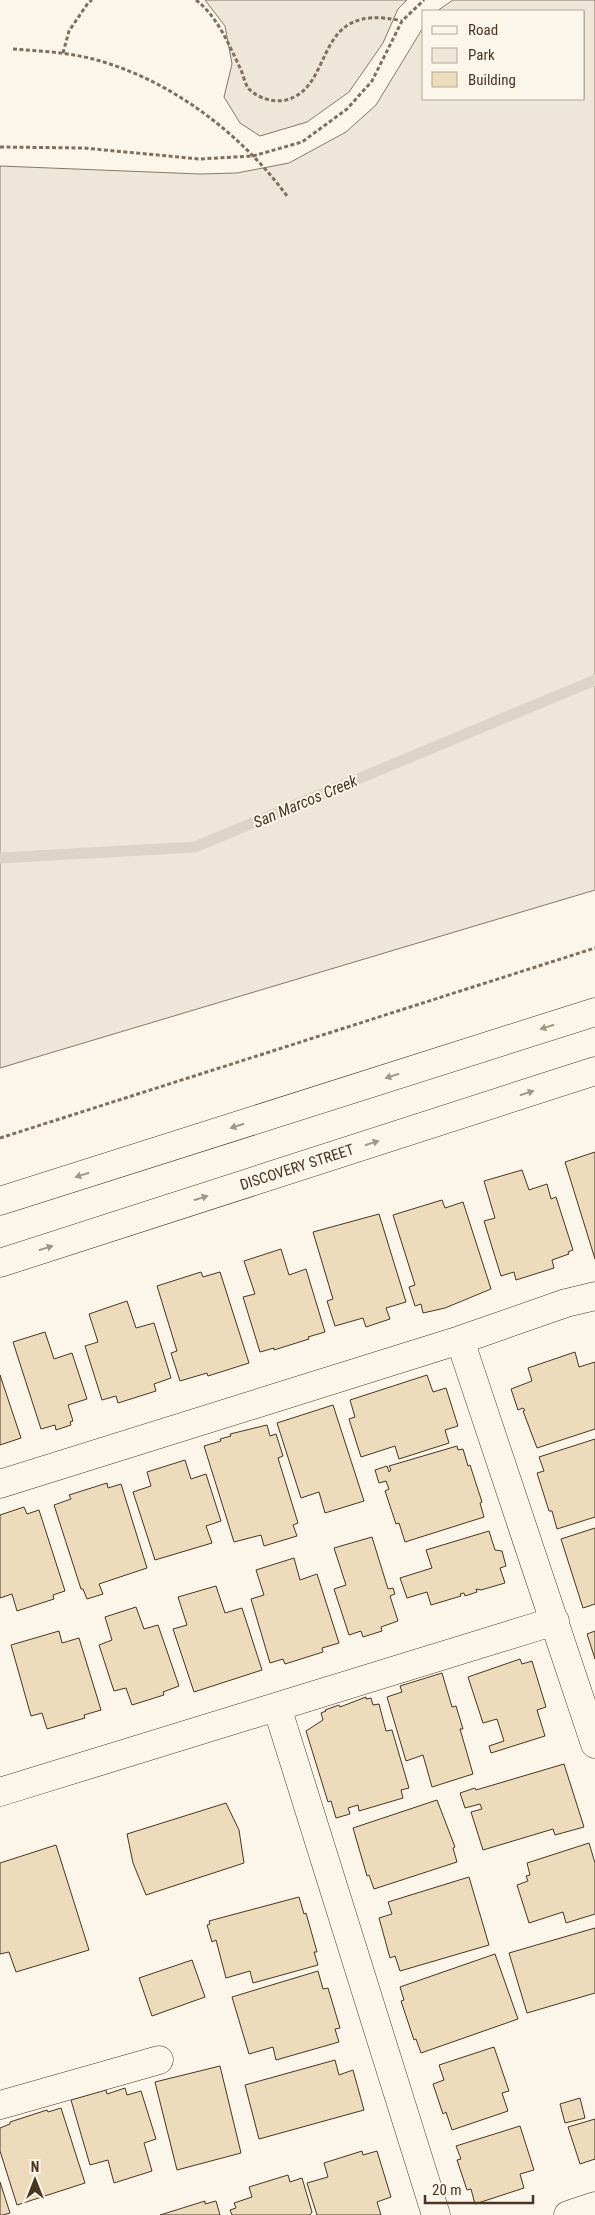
<svg xmlns="http://www.w3.org/2000/svg" width="595" height="2215" font-family="'Roboto Condensed',sans-serif">
	<style>
		.green { fill: #ede6d9; stroke: #887966 }
		.lines { fill: none; stroke-linecap: round; stroke-linejoin: round }
		.stream { stroke: #dcd4c6; stroke-width: 11 }
		.building { fill: #ecdcbc; stroke: #4a3520 }
		.minor-casing { stroke: #4a3520; stroke-width: 29 }
		.secondary-casing { stroke: #4a3520; stroke-width: 29 }
		.path { stroke: #7f6f5c; stroke-width: 3; stroke-dasharray: 4 2.5; stroke-linecap: butt }
		.minor { stroke: #fbf6e9; stroke-width: 28 }
		.secondary { stroke: #fbf6e9; stroke-width: 28 }
		.oneway { fill: #a29684 }
		.labels { text-anchor: middle; stroke-width: 4; stroke-linejoin: round; paint-order: stroke }
		.street-label { font-size: 15px; fill: #4a3520; stroke: #fbf6e9 }
		.water-label { font-size: 16px; font-style: italic; fill: #4a3520; stroke: #fbf6e9 }
	</style>
	<rect width="100%" height="100%" fill="#fbf6e9"/>
	<path class="green" d="M205,0H407L398,9L383,43L349,92L307,122L260,136L240,123L224,97L232,64L225,26Z
		M453,0H595V890L0,1068V166L200,174L237,173L289,163L346,132L376,105L424,26V99H584V11H437Z"/>
	<g class="lines">
		<path class="stream" d="M0,858L195,847L595,680"/>
	</g>
	<path class="building" d="M595,1152V1259L565,1162Z
		M522,1170L529,1190L547,1184L551,1199L556,1197L573,1250L568,1252L569,1254L552,1260L554,1268L516,1280L514,1272L501,1276L484,1221L495,1218L484,1181Z
		M442,1200L445,1208L463,1202L491,1289L445,1308L423,1313L421,1304L415,1306L409,1287L415,1285L393,1215Z
		M379,1214L406,1302L386,1308L390,1319L366,1327L363,1318L335,1326L327,1301L333,1299L313,1232Z
		M281,1249L289,1275L306,1269L325,1332L308,1337L309,1339L274,1350V1348L260,1352L243,1297L255,1294L244,1261Z
		M201,1272L203,1277L220,1272L249,1363L208,1376L207,1373L180,1381L171,1353L177,1351L157,1286Z
		M127,1301L136,1328L154,1323L171,1378L154,1384L156,1391L118,1403L116,1396L102,1400L85,1346L98,1342L89,1314Z
		M45,1332L54,1359L72,1353L87,1399L68,1405L73,1421L70,1422L71,1425L56,1430L55,1425L41,1429L13,1342Z
		M575,1352L579,1367L595,1362V1429L537,1448L523,1411L525,1410L523,1408L518,1410L511,1389L532,1381L528,1368Z
		M0,1375L21,1438L0,1445Z
		M427,1375L433,1392L446,1388L458,1426L445,1430L449,1443L399,1459L395,1446L361,1457L349,1419L355,1417L350,1400Z
		M333,1405L364,1501L325,1513L319,1492L301,1498L277,1423Z
		M267,1425L270,1436L276,1434L283,1456L278,1458L298,1523L293,1525L297,1536L264,1546L261,1535L234,1542L204,1446L221,1441L220,1439L231,1436L230,1434Z
		M595,1439V1517L557,1529L552,1511H549L537,1473L544,1471L539,1457Z
		M457,1446L458,1450L463,1449L468,1466L470,1465L482,1502L480,1503L484,1517L405,1542L399,1523L396,1524L385,1491L389,1489L386,1481L379,1483L375,1470L387,1466L389,1472L391,1470L389,1466Z
		M185,1460L191,1479L206,1474L221,1521L206,1526L212,1543L155,1560L133,1492L151,1486L147,1472Z
		M107,1483L108,1488L121,1484L147,1568L99,1584L103,1594L87,1599L83,1589H81L54,1505L71,1499L69,1495Z
		M24,1507L27,1514L39,1510L65,1591L53,1595L54,1599L17,1611L12,1594L0,1598V1515Z
		M595,1528V1604L583,1608L561,1539Z
		M489,1531L495,1550L502,1551L506,1566L500,1568L505,1583L481,1590L476,1589L477,1592L465,1596L464,1593L460,1594L461,1596L431,1605L427,1592L407,1598L400,1578L432,1568L426,1550Z
		M372,1537L388,1589L393,1588L395,1594L390,1596L398,1621L381,1627L382,1631L363,1637L361,1631L349,1635L334,1589L346,1585L334,1548Z
		M294,1558L300,1580L317,1574L339,1643L322,1648L323,1652L285,1664L283,1659L270,1663L251,1599L264,1595L256,1570Z
		M216,1586L225,1613L242,1608L262,1670L194,1692L173,1629L187,1625L178,1597Z
		M136,1607L144,1629L158,1625L179,1686L163,1692L164,1695L132,1705L126,1688L114,1691L99,1645L112,1640L105,1617Z
		M59,1631L62,1643L79,1638L101,1710L84,1715L85,1718L47,1729L42,1713L31,1716L11,1645Z
		M595,1631V1659L587,1634Z
		M520,1659L522,1664L532,1661L546,1707L537,1710L545,1736L491,1753L489,1746L504,1741L497,1719L483,1723L468,1677Z
		M442,1673L452,1707L456,1706L463,1729H460L473,1774L432,1787L423,1755L406,1761L387,1697L402,1692L400,1686Z
		M366,1697V1699L371,1698L373,1705L379,1704L386,1731L392,1730L409,1788L401,1790L403,1798L359,1811L358,1805L348,1808L350,1814L336,1818L331,1801L328,1802L306,1731L323,1720L321,1713L326,1711L325,1710L339,1705L340,1707Z
		M564,1764L584,1827L555,1835L553,1829L483,1850L471,1812L482,1809L480,1804L465,1808L460,1793L475,1788L476,1790Z
		M437,1800L455,1847L453,1848L457,1862L374,1889L369,1875L367,1876L353,1828Z
		M226,1803L239,1830L244,1863L146,1895L133,1863L127,1834Z
		M589,1843L595,1863V1914L566,1923L563,1912L529,1923L517,1885L528,1881L526,1876L530,1875L527,1863Z
		M56,1845L89,1950L16,1972L9,1952L0,1954V1863Z
		M469,1877L489,1945L400,1971L395,1956L390,1958L379,1918L392,1914L388,1902Z
		M299,1897L304,1914L306,1913L317,1952H314L318,1965L253,1983L250,1971L226,1978L216,1940L212,1942L207,1925L210,1924L209,1921Z
		M595,1928V1993L527,2013L509,1953Z
		M495,1954L518,2019L421,2053L416,2039L414,2040L401,2001L404,2000L400,1987Z
		M192,1960L205,1997L152,2016L139,1978Z
		M318,1971L323,1989L328,1988L340,2028L335,2029L339,2042L276,2060L273,2047L249,2054L232,1997Z
		M494,2047L509,2091L502,2093L508,2111L452,2130L446,2112L443,2114L433,2084L444,2080L439,2065Z
		M335,2060L339,2075L353,2070L364,2110L259,2139L245,2085Z
		M220,2066L241,2153L177,2170L155,2082Z
		M125,2088L127,2095L141,2091L156,2139L144,2143L152,2171L114,2183L108,2160L90,2165L71,2100L106,2090L107,2094Z
		M580,2098L585,2118L565,2123L560,2104Z
		M61,2108L85,2183L17,2205L0,2151V2128L10,2124V2122L47,2110L48,2112Z
		M595,2119V2159L580,2164L568,2127Z
		M520,2126L534,2170L520,2174L524,2188L475,2204L471,2189L467,2190L457,2160L461,2159L456,2146Z
		M362,2151L363,2155L377,2151L391,2197L377,2202L381,2215H317L307,2183L328,2177L324,2163Z
		M288,2175L290,2182L302,2178L312,2212L310,2215H232L230,2210L236,2208L234,2203L252,2197L249,2187Z
		M0,2182L10,2213L3,2215H0Z
		M205,2201V2204L216,2201L220,2215H160Z"/>
	<g class="lines">
		<g class="minor-casing">
			<path id="minor" d="M460,1340L595,1744
				M0,1484L460,1340L566,1303L595,1296
				M277,1707L436,2215
				M0,1792L555,1621
				M0,2105L159,2060
				M568,2215L595,2206"/>
		</g>
		<g class="secondary-casing">
			<g id="secondary">
				<path d="M0,1201L595,1012"/>
				<path id="s1" d="M0,1263L595,1071"/>
			</g>
		</g>
		<path class="path" d="M196,0C218,17 229,45 241,70C243,75 245,83 248,88C257,98 273,103 286,100C337,87 310,0 402,21
			M13,49C38,51 64,52 89,58C167,77 240,132 287,196
			M63,53L69,31L88,3L92,0
			M0,147L84,148L199,159L253,156L302,142L347,109L372,81L402,21L424,0
			M0,1138L595,948"/>
		<use href="#minor" class="minor"/>
		<use href="#secondary" class="secondary"/>
	</g>
	<defs><path id="oneway-solid" d="M-6-.8H1V-3.2L6.5 0L1 3.2V.8H-6Z" transform="scale(1.25)"/></defs>
	<g class="oneway">
		<use href="#oneway-solid" transform="translate(547 1027) rotate(162)"/>
		<use href="#oneway-solid" transform="translate(392 1076) rotate(162)"/>
		<use href="#oneway-solid" transform="translate(527 1093) rotate(-18)"/>
		<use href="#oneway-solid" transform="translate(237 1126) rotate(162)"/>
		<use href="#oneway-solid" transform="translate(372 1143) rotate(-18)"/>
		<use href="#oneway-solid" transform="translate(82 1175) rotate(162)"/>
		<use href="#oneway-solid" transform="translate(201 1198) rotate(-18)"/>
		<use href="#oneway-solid" transform="translate(46 1248) rotate(-18)"/>
	</g>
	<g class="labels">
		<g class="street-label">
			<text dy="5" stroke="none"><textPath href="#s1" startOffset="312">DISCOVERY STREET</textPath></text>
		</g>
		<g class="water-label">
			<text transform="translate(305 801) rotate(-23)" y="6">San Marcos Creek</text>
		</g>
	</g>
	<rect x="422" y="10" width="162" height="90" fill="#fbf6e9" stroke="#b4a999"/>
	<rect x="432" y="26" width="25" height="8" fill="#fbf6e9" stroke="#b4a999"/>
	<text x="468" y="35" font-size="15" fill="#4a3520">Road</text>
	<rect x="432" y="48" width="25" height="15" fill="#ede6d9" stroke="#b4a999"/>
	<text x="468" y="60" font-size="15" fill="#4a3520">Park</text>
	<rect x="432" y="72" width="25" height="15" fill="#ecdcbc" stroke="#b4a999"/>
	<text x="468" y="85" font-size="15" fill="#4a3520">Building</text>
	<g transform="translate(35 2180)" stroke="#fbf6e9" stroke-width="4" paint-order="stroke">
	<path d="M0-4L9 19L0 12L-9 19Z" fill="#4a3520"/>
	<text y="-8" font-size="14" font-weight="bold" text-anchor="middle" fill="#4a3520">N</text>
	</g>
	<path d="M425 2195v8h108v-8" fill="none" stroke="#4a3520" stroke-width="2.5"/>
	<text x="432" y="2195" font-size="15" fill="#4a3520" stroke="#fbf6e9" stroke-width="4" paint-order="stroke">20 m</text>
</svg>
